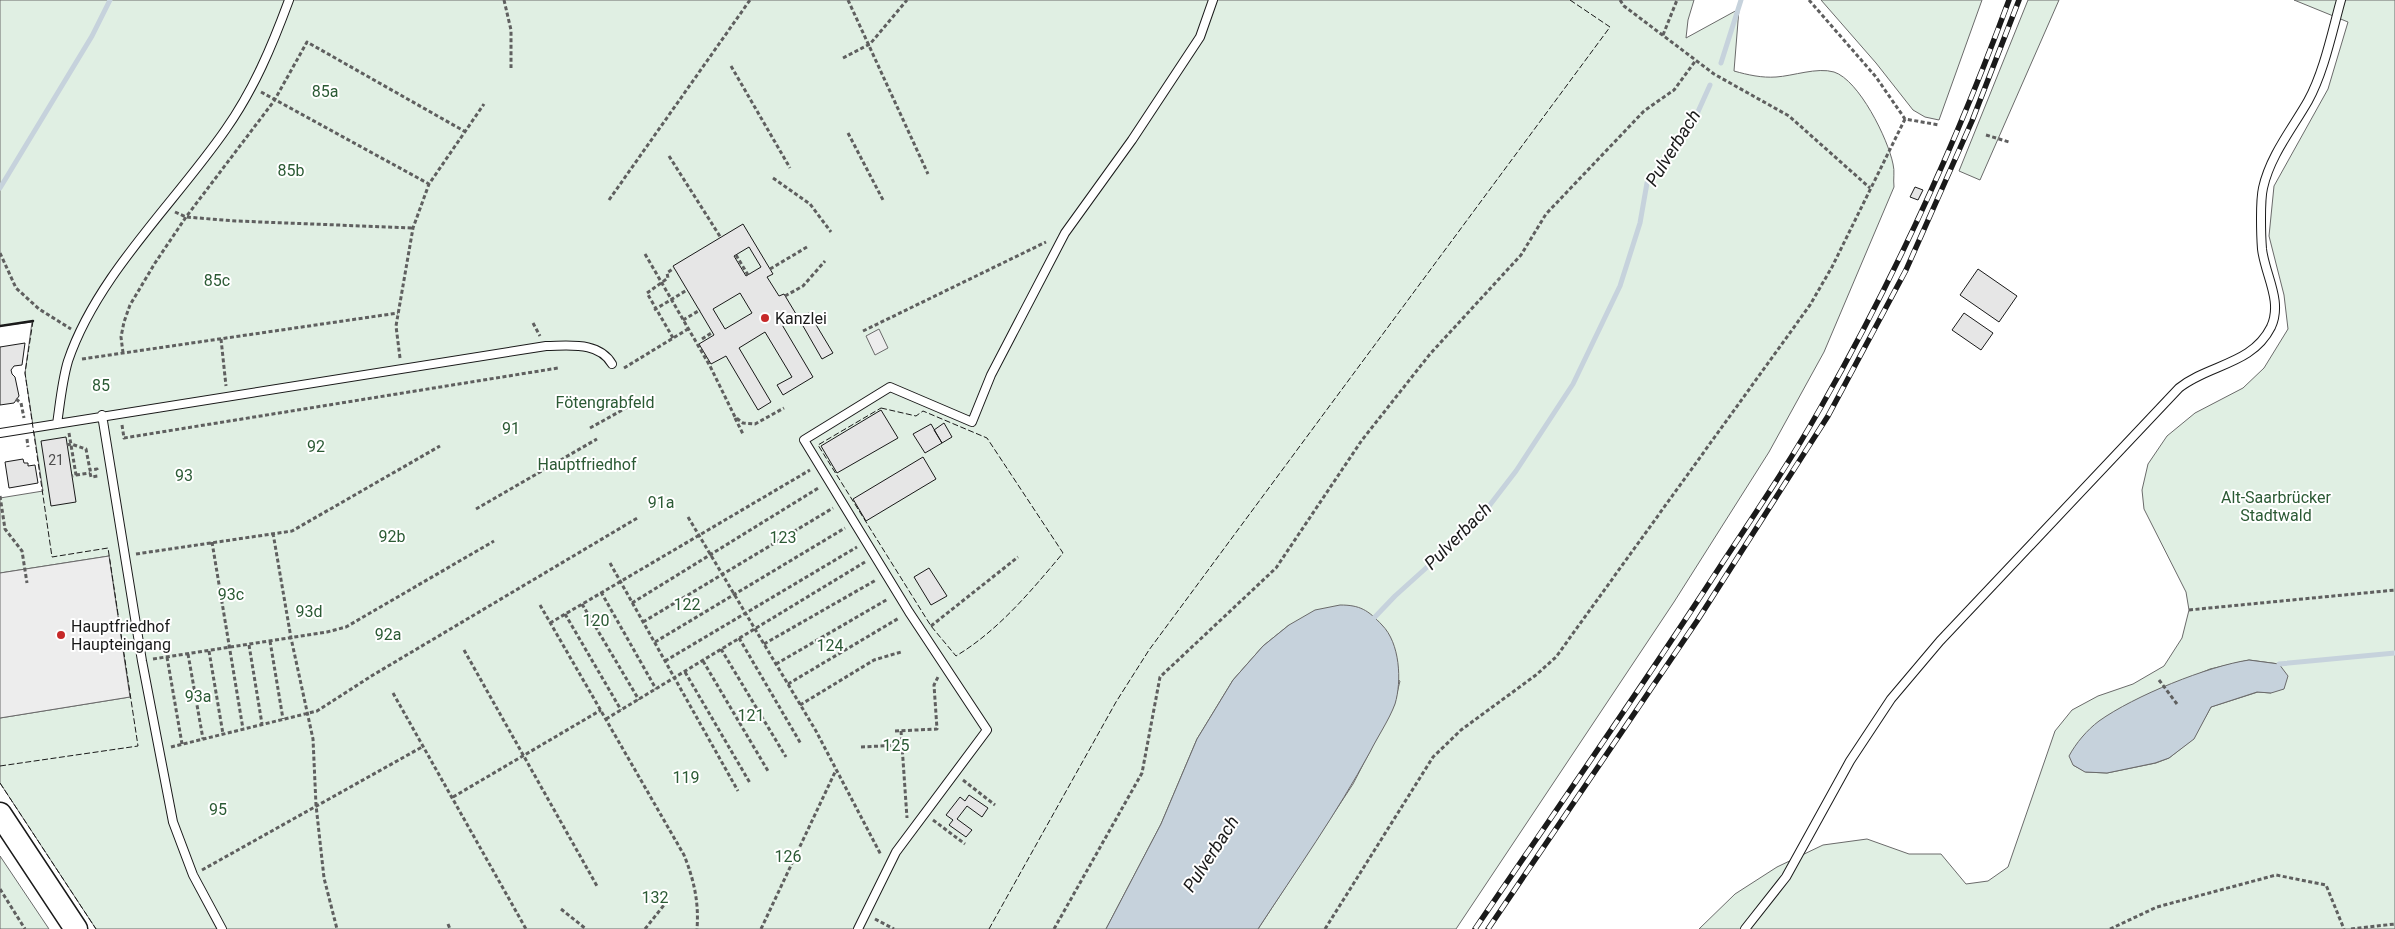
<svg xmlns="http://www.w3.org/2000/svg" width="2395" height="929" font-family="Roboto,sans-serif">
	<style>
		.green { fill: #e0efe3; stroke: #6a6a6a; fill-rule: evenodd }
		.parking { fill: #ededed; stroke: #6a6a6a }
		.water { fill: #c6d2dc; stroke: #6a6a6a }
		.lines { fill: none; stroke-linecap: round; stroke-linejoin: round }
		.stream { stroke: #c6d2dc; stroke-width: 5 }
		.building { fill: #e6e6e6; stroke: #1a1a1a; fill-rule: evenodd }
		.lane-casing { stroke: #1a1a1a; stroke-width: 10 }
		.secondary-casing { stroke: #1a1a1a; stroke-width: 25 }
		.path { stroke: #5f5f5f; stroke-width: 3; stroke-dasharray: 4 2.5; stroke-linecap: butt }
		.lane { stroke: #fff; stroke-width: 8 }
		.secondary { stroke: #fff; stroke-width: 22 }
		.rail-casing { stroke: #1a1a1a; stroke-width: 5.5 }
		.rail { stroke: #fff; stroke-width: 4; stroke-dasharray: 11; stroke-linecap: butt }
		.fence { stroke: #1a1a1a; stroke-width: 1; stroke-dasharray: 6 2.5; stroke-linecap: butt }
		.wall { stroke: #1a1a1a; stroke-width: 2.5 }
		.poi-dot { fill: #c62828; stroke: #fff; stroke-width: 2 }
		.labels { text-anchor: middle; stroke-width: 4; stroke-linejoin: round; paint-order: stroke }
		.number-label { font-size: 14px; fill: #4d4d4d }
		.park-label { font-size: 16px; fill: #2b5a34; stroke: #fff }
		.poi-label { font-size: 16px; fill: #1a1a1a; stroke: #fff; text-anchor: start }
		.water-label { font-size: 18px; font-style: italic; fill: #1a1a1a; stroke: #fff }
	</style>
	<rect width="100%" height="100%" fill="#fff"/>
	<path class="green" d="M0,0H1694L1688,20L1686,38L1739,9L1734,71C1748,75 1762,78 1776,77C1793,76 1817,67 1834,72C1859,80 1888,139 1893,164C1895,171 1893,179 1894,187L1824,352L1769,452L1674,602L1456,929H1258L1353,784L1394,705L1400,681L1289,625L1263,646L1233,680L1197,739L1161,824L1106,929H96L0,783V718L130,697L109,556L0,573V498L43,491L25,373L32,322L0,326Z
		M1821,0H1982L1939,120L1925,117L1913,110L1876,63Z
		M2028,0H2059L1980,180L1959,171Z
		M2294,0H2395V929H1699L1735,894L1777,867L1823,845L1867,839L1909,854H1941L1966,884L1988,881L2008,867L2055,731L2072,710L2098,696L2133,684L2164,666L2182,638L2189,610L2186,592L2144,509L2142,490L2148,464L2167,436L2195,413L2243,388L2264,368L2288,329L2284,295L2269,236L2274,186L2328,89L2348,22ZM2249,660L2279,664L2271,693L2258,692L2211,707L2193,739L2169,758L2156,763L2107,773L2086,772L2073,765L2126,705L2210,669Z
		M0,856L49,929H0Z"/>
	<path class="parking" d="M879,329L888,348L875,355L866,336Z
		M109,556L130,697L0,718V573Z"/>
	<path class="water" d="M1340,605C1360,605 1368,610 1382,625C1400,643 1402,681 1395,704C1389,720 1378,736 1370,752C1337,813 1296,871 1258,929H1106L1161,824L1197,739L1233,680L1263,646L1289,625L1315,610Z
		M2249,660L2279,664L2288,676L2284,689L2271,693L2257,692L2211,707L2194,739L2169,758L2155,763L2107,773L2085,772L2073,765L2069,756C2076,743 2087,730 2099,721C2134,696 2208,666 2249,660Z"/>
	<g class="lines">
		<path class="stream" d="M1721,63L1741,0
			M0,188L92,36L110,0
			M1372,620L1395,596L1476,523L1516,471L1573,384L1620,286L1640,223L1647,183L1692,125L1710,85
			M2279,664L2395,653"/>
	</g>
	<path class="building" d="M1915,187L1923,190L1918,200L1910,197Z
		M743,224L773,274L767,277L779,296L784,294L796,314L781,323L813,377L783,395L777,385L792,377L765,332L739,348L771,402L758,410L726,356L711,364L699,344L714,335L673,266ZM749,247L761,267L746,276L734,256ZM740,293L752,313L725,329L713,309Z
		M1978,269L2017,296L1999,322L1960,295Z
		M809,313L833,353L822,359L799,319Z
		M1964,313L1993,333L1981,350L1952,330Z
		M25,343L22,365L14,366L11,370L12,374L15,377L19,396L14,403L0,405V347Z
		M881,410L898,438L837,473L821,446Z
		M944,423L952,437L942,443L934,430Z
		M931,424L942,443L925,453L913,434Z
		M66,437L76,502L51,506L41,441Z
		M923,457L936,479L866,521L853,499Z
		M23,459L24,463H28V466L35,465L38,483L9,488L5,462Z
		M929,568L947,596L931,605L914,577Z
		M969,795L988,808L982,817L967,806L957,819L972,830L966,837L949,825L953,820L946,815L960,797L965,801Z"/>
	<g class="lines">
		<g class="lane-casing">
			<path id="lane" d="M102,415L142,661L173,822L193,875L222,929
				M57,424C60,404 62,381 68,361C97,275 175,203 226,129C254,89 272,46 289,0
				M0,433L546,346C569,346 599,341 612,364
				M858,929L896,852L987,730L909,612L804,440L890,387L972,422L991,375L1065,233L1132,140L1200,37L1213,0
				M1745,929L1786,877L1850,761L1891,699L1940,641L2179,388C2209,364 2252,365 2271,327C2283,301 2265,275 2262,249C2261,236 2260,201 2263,188C2270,156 2292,129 2308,101C2324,72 2332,32 2341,0"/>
		</g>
		<g class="secondary-casing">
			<path id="secondary" d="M0,814L76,929"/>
		</g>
		<path class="path" d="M504,0L511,30V68
			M848,0L928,174
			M1620,0L1624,6L1714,74L1789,116L1870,188
			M1809,0L1876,77L1905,119L1939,125
			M1663,35L1677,0
			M843,58L870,44L907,0
			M731,66L790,168
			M261,92L429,184
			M848,133L883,200
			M1986,135L2009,142
			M669,156L721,238
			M773,178L810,204L831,232
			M609,200L750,0
			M175,212L186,217L236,221L413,228
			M0,253L16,288L39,309L71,329
			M645,254L710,366L735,417L743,423L755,424L784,408
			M736,255L748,275
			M770,269L807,247
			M785,296L803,286L825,261
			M654,310L687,290
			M683,320L700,310
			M533,323L540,336
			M863,331L1046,242
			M673,338L647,293L668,278L667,273L674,268
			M221,339L226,386
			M702,339L713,332
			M123,353L121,337L124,322L130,305L155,263L186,217L274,101L307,42L464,131
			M400,358L396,326L413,228L429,184L484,104
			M82,359L398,313
			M624,368L688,329
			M16,399L21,403L24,418
			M735,418L743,434
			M122,425L124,438L558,368
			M590,428L635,403
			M69,433L76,475L72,476
			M27,439L28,447
			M67,445L71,444L86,449L90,470L97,469V471
			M90,473L91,477L98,476
			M76,475L90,473
			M0,496L5,529L22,551L27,583
			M476,509L597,439
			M688,517L816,731L881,855
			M273,533L291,638L313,739L316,805L324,878L337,929
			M212,542L243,729
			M136,554L292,531L440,446
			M610,563L738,791
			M601,592L656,689
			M632,603L820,487
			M582,604L639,700
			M540,605L684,855C694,880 699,902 697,929
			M2189,610L2395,590
			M565,614L621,710
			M643,622L833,508
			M550,623L810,470
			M931,626L1018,557
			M739,638L801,744
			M270,641L283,719
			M655,642L845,528
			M764,644L876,580
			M249,645L262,724
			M721,649L786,757
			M464,650L597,886
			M209,651L223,734
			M188,654L203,739
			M167,657L182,744
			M153,659L327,632L346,627L494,541
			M665,661L857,547
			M703,661L768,771
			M776,664L888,599
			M685,672L750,783
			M2159,680L2177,704
			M788,684L899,618
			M393,693L526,929
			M800,705L874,660L901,652
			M606,719L865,562
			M895,731L937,729L934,685L938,677
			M901,731L907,818
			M171,747L317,711L373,675L639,517
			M861,747L902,745
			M963,780L995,805
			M453,797L601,710
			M933,820L965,844
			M202,870L422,747
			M0,889L25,929
			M561,909L586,929
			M875,919L894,929
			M448,924L450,929
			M645,929L668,900
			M761,929L836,770
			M1054,929L1142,773L1160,677L1276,568L1362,440L1430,354L1521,255L1546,214L1644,111L1674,90L1696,60
			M1325,929L1433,757L1461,730L1536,675L1556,657L1810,305L1832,267L1905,119
			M2110,929L2157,907L2276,875L2326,885L2344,929
			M2351,929L2395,924"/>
		<use href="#lane" class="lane"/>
		<use href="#secondary" class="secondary"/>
		<g class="rail-casing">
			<path id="rail" d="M1475,929C1558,807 1643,686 1723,562C1757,511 1791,460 1821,407C1895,277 1957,141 2009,0
				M1488,929L1697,621L1828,416L1906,270L1972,121L2019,0"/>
		</g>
		<use href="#rail" class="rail"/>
		<path class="fence" d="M881,408L916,416L923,411L987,438L1063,553C1031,591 999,630 956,656L931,626L818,445Z
			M0,766L138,746L108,548L52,557L25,373L33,321
			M0,783L96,929
			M989,929L1116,702L1149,650L1610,27L1570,0"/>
		<path class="wall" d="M0,326L33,321"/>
	</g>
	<g class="poi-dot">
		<circle cx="765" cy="318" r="5"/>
		<circle cx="61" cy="635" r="5"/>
	</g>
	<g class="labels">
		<g class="number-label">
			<text x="56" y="465">21</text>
		</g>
		<g class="park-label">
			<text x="325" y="97">85a</text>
			<text x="291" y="176">85b</text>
			<text x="217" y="286">85c</text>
			<text x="101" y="391">85</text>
			<text x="605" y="408">Fötengrabfeld</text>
			<text x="511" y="434">91</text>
			<text x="316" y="452">92</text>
			<text x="587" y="470">Hauptfriedhof</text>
			<text x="184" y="481">93</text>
			<text x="2276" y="503">Alt-Saarbrücker<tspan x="2276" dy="18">Stadtwald</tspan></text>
			<text x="661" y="508">91a</text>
			<text x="392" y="542">92b</text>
			<text x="783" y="543">123</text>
			<text x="231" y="600">93c</text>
			<text x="687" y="610">122</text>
			<text x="309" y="617">93d</text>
			<text x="596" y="626">120</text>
			<text x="388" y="640">92a</text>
			<text x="830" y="651">124</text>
			<text x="198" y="702">93a</text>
			<text x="751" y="721">121</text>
			<text x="896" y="751">125</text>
			<text x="686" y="783">119</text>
			<text x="218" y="815">95</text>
			<text x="788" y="862">126</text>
			<text x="655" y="903">132</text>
		</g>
		<g class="poi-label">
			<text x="775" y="324">Kanzlei</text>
			<text x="71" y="632">Hauptfriedhof<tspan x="71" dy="18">Haupteingang</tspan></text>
		</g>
		<g class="water-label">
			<text transform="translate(1673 148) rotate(-58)" y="6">Pulverbach</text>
			<text transform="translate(1458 536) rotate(-45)" y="6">Pulverbach</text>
			<text transform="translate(1211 854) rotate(-57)" y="6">Pulverbach</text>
		</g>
	</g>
</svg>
